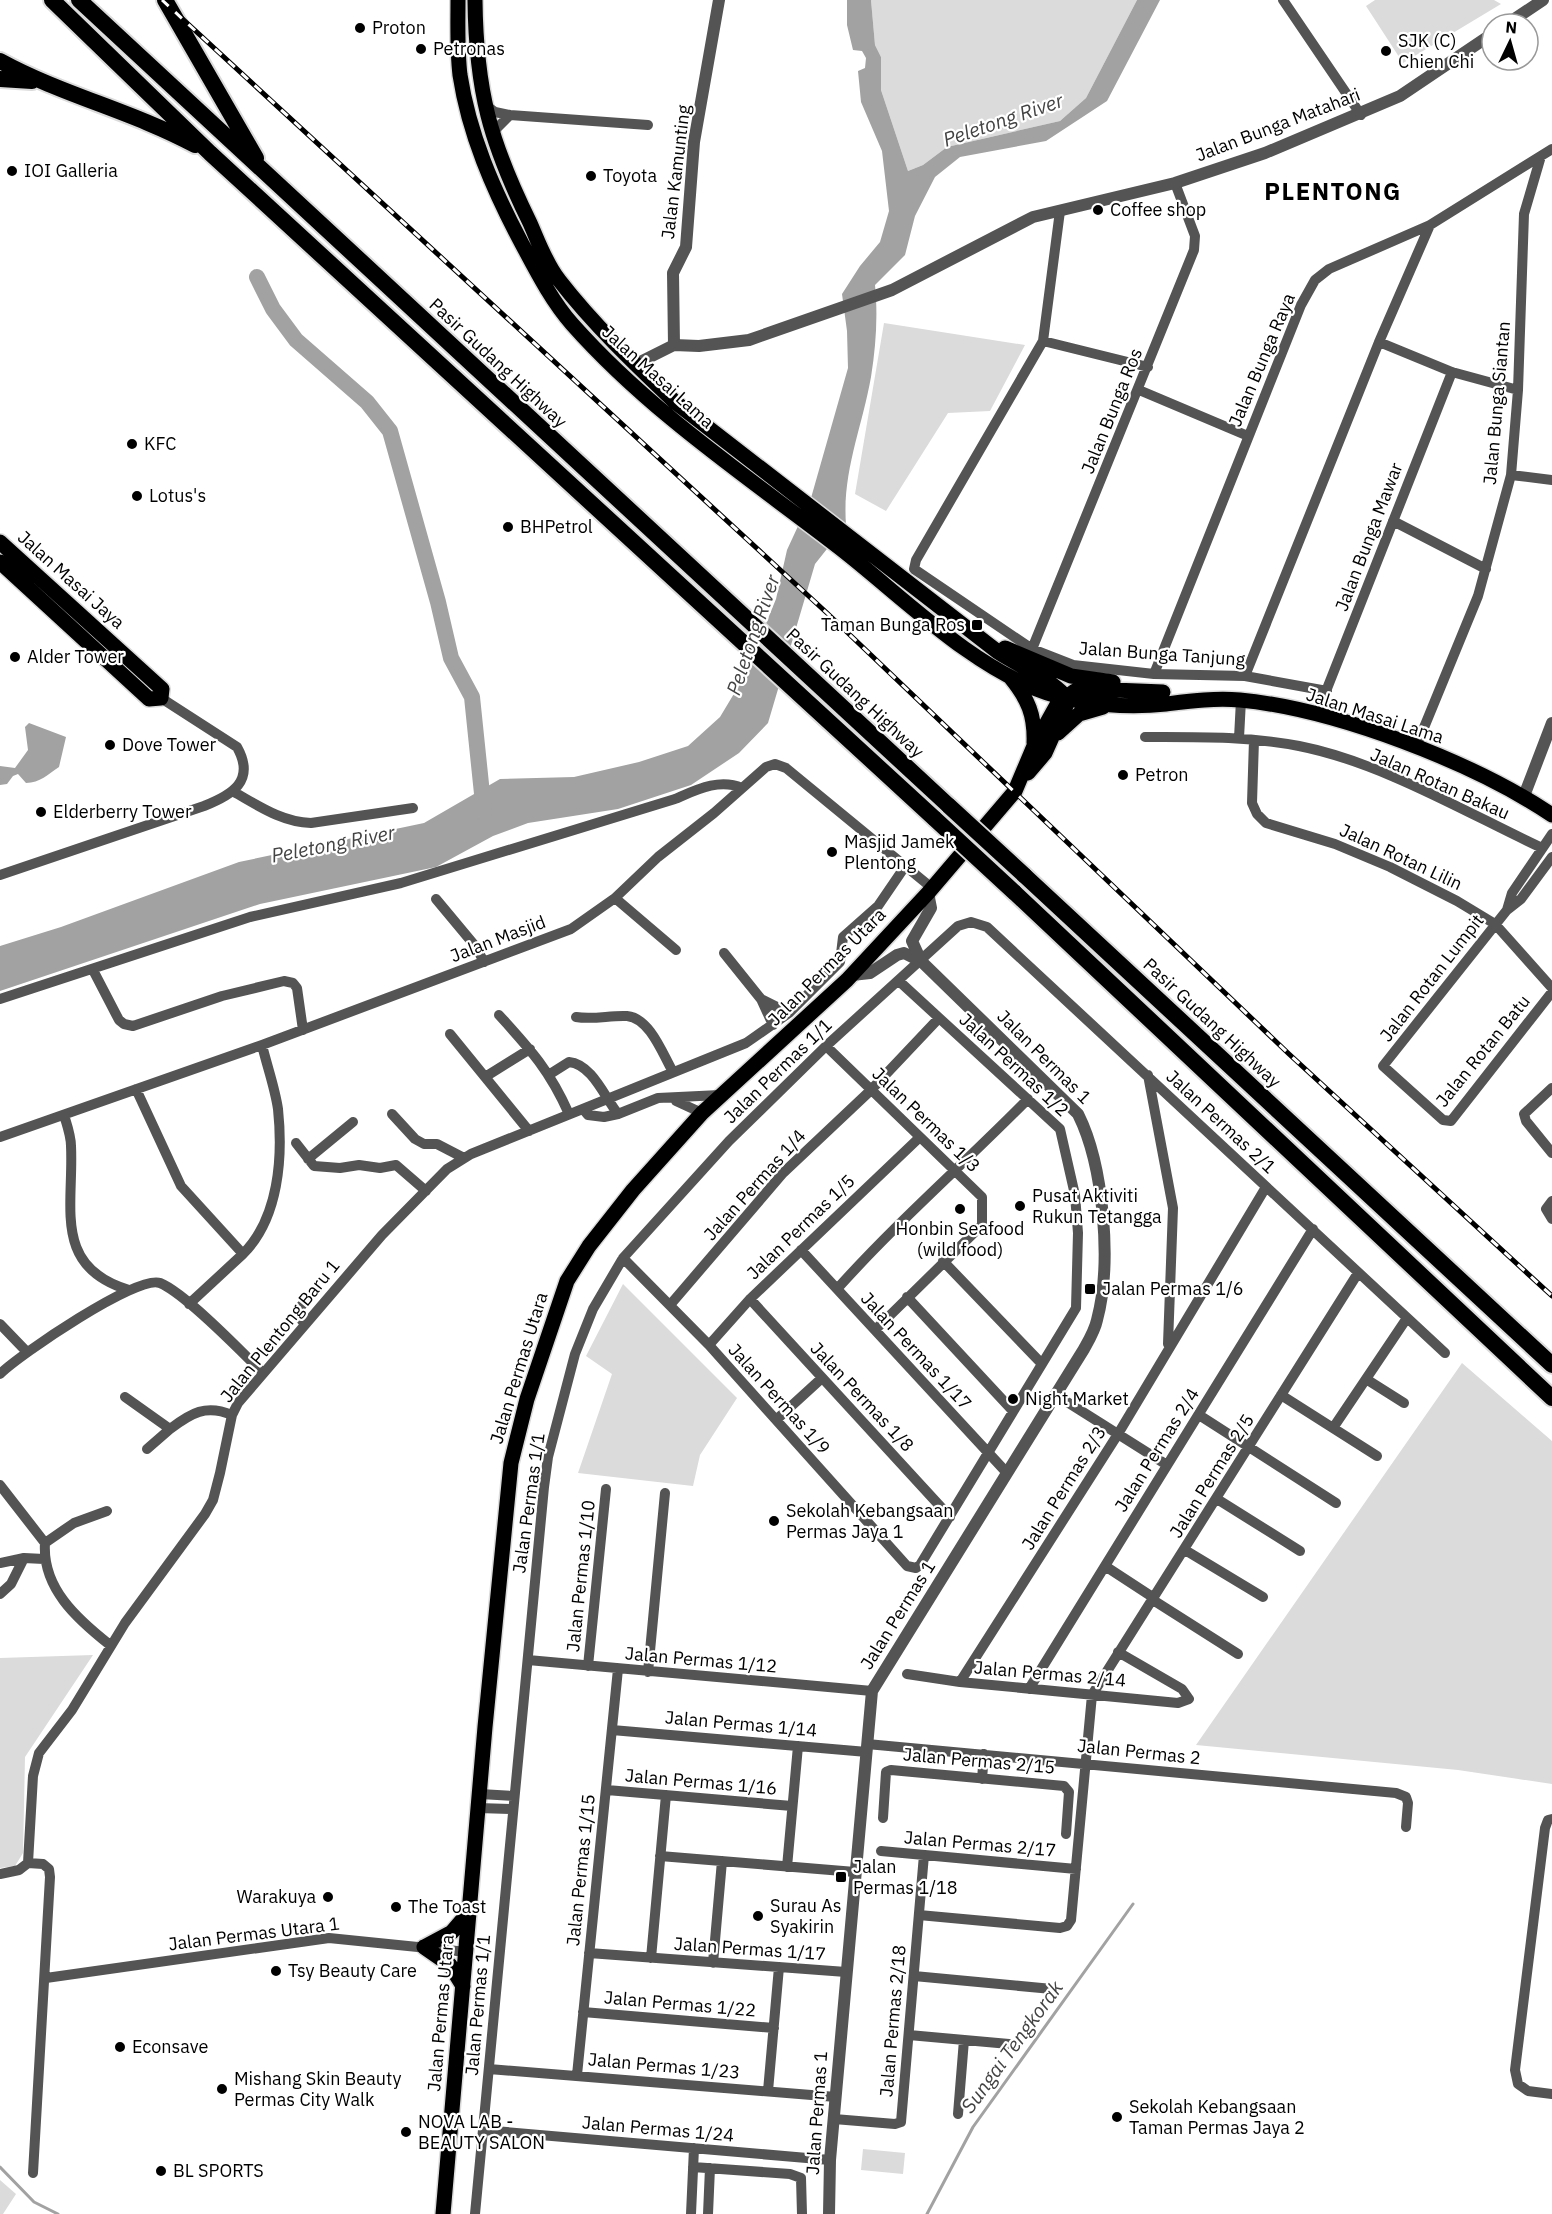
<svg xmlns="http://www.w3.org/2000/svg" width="1552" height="2214" font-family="'IBM Plex Sans',sans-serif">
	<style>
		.green { fill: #dbdbdb }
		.water { fill: #a2a2a2 }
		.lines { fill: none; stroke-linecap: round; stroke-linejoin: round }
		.stream { stroke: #a2a2a2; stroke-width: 3 }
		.river { stroke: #a2a2a2; stroke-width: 16 }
		.primary-casing { stroke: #dbdbdb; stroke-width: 18 }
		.trunk-casing { stroke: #dbdbdb; stroke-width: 20 }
		.minor { stroke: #545454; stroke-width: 10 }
		.tertiary { stroke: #545454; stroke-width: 12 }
		.primary { stroke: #000; stroke-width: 15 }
		.trunk { stroke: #000; stroke-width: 16 }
		.rail-casing { stroke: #000; stroke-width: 5 }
		.rail { stroke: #fff; stroke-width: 3; stroke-dasharray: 9; stroke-linecap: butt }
		.trunk-bridge-casing { stroke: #dbdbdb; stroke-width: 20; stroke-linecap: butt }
		.trunk-bridge { stroke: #000; stroke-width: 16 }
		.poi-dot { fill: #000; stroke: #fff; stroke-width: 2 }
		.labels { text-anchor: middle; stroke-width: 4.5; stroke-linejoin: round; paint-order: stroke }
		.poi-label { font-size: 18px; fill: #000; stroke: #fff; text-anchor: start }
		.street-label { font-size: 18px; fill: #000; stroke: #fff }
		.water-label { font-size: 20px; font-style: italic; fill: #434343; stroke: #fff }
		.district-label { font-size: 24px; font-weight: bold; letter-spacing: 1.5px; fill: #000; stroke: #fff }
	</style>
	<rect width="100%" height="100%" fill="#fff"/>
	<path class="green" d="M871,0H1137L1086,98L1060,121L947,147L923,165L908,171L881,90V57L875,45Z
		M1375,0H1494L1501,4L1403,63L1366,6Z
		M884,323L1025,345L990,411L948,413L886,511L855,494Z
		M623,1284L737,1398L700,1455L693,1486L578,1473L612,1374L586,1356Z
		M1462,1363L1552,1441V1784L1458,1770L1196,1745Z
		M93,1655L25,1757L23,1853L15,1866L0,1868V1658Z
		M863,2149L905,2153L903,2174L861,2170Z
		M0,2180L16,2194L3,2214H0Z"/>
	<path class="water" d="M847,0H871L875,45L881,57V90L908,171L923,165L947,147L1060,121L1086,98L1137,0H1160L1107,101L1046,141L960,157L935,177L915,216L905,255L875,285C878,316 876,346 871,377C862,428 842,472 846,525L815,564L768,723L739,753L691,785L618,809L528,823L493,836L436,867L260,904L0,991V946L61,927L239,862L424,823L500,779L574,777L639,762L688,746L720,717L744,677L776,599L787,550L811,498L848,368L847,331L842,294L860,266L880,242L889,211L882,151L861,102L858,71L865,68L866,58L862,51L853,50L847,25Z
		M29,723L66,737L59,767C48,774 40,783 26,783L18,774L13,776L7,784L0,785V766L15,768L28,750L25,727Z"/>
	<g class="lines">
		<path class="stream" d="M0,2167L34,2202L58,2214
			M927,2214L973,2127L1133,1904"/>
		<path class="river" d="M257,277L273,309L296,340L367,402L390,431L438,602L451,658L472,697L484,813"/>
		<g class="primary-casing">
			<path id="primary" d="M458,0C458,25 457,50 460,75C469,134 493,189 521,242C536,270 551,300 572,324C650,412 748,477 840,548C903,597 971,667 1047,693C1082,705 1129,708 1166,704C1191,701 1214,698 1240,700C1335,709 1473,762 1552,815
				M475,0C476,91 490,142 530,223C538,241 546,264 559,280C593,324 635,364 675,402L998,652C1016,664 1052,680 1064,695
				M0,542L162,689L161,698L149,699L0,562
				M1005,648L1071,676L1113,682
				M1011,678C1028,699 1035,715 1034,743
				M1058,733L1079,714L1103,707
				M1028,773L1045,753L1066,706
				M424,1947L452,1932L470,1911
				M424,1947L450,1965L463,1986
				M443,2214L485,1727L511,1463L527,1399L567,1281L589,1246L633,1190L702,1113L847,980L928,893L1015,791L1034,746L1058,703L1075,691L1088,689L1163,692"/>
		</g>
		<g class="trunk-casing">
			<path id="trunk" d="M52,0L210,153L935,819
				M79,0L949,806
				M165,0L256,158
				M0,61C62,95 132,111 195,145
				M0,79L32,81
				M1024,875L1552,1365
				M1014,892L1552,1398"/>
		</g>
		<path class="minor" d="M1283,0L1361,115
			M484,104L495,112L510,115L648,125
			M491,134L510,115
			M1060,211L1043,341L916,560L914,569L1032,649L1073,665L1154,674L1245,676L1327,691
			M1043,341L1148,367
			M1379,342L1452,372L1518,390
			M1139,390L1248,436
			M1511,475L1552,480
			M1393,521L1486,569
			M1032,649L1194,250L1195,236L1175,183
			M1154,674L1301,305L1315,280L1329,269L1430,225L1552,149
			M1245,676L1379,342L1430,225
			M1317,714L1452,372
			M1145,737C1197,737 1248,736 1299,746C1381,762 1467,813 1542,848
			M1239,738L1241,700
			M1254,740L1252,803L1257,814L1266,823L1335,844L1390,867L1457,901L1495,924L1552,988
			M1416,747L1478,596L1511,475L1518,390L1524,214L1541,156
			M234,792C259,806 282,822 311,823L413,808
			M1552,857L1521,899L1507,910L1383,1066L1443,1120L1451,1121L1552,992
			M0,875L204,806C232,795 256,781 237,747L161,698
			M615,898L676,950
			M436,899L476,947L484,962
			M1507,910L1512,893L1552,834
			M724,953L761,999L773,1025
			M93,970L119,1020L124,1024L133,1026L222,996L284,981L293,983L297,988L303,1030
			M0,999L250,917L401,883L675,799C696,790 719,778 742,788
			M761,999L789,1013
			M499,1015C531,1050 550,1071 569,1114
			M576,1017C594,1020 610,1015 627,1016C650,1018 663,1055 673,1072
			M450,1034L529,1131
			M826,1046L982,1197V1225L875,1330
			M550,1074L569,1062C592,1064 605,1098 618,1114
			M1148,1075L1173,1208L1168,1344
			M485,1077L530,1049
			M1552,1088L1524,1114L1526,1121L1552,1153
			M136,1089L181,1186L243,1254L189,1304
			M676,1101L702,1113
			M583,1109L588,1115L604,1117L618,1114L658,1098L720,1095
			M392,1114L415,1139L424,1144H437L464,1158
			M64,1115C67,1125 71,1136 71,1146C74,1206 52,1267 129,1290
			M0,1137L262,1045L571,929L615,898L658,857L714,813L766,767L775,764L786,768L932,888
			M296,1143L314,1166L340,1168L359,1165L380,1168L396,1165L426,1191
			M308,1159L353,1122
			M1552,1201L1546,1209L1552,1219
			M801,1250L1007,1473
			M243,1254C279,1218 283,1157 278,1109C275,1088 267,1066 262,1045
			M623,1258L709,1345L907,1566L916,1568L920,1565L1076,1308L1078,1233L1075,1195L1060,1129L900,982
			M943,1261L1042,1364
			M837,1289C897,1222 965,1163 1028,1099
			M907,1297L1013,1411
			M750,1299L950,1517
			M670,1305L783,1173L870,1091L939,1018
			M0,1324L26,1351
			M305,1324L297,1315V1310L308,1299
			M709,1345L750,1299L920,1137
			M0,1374C19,1355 138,1274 160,1283C185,1293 242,1352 263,1373
			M1366,1379L1404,1403
			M1056,1395L1167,1465
			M1281,1395L1377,1456
			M125,1397L170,1429C191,1413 206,1404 232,1415
			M1199,1415L1336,1503
			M776,1420L822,1378
			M1333,1428L1407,1318
			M147,1449L170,1429
			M0,1485L45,1543
			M1217,1499L1300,1551
			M45,1543C42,1588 77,1619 110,1645
			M45,1543L74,1523L107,1511
			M1185,1550L1263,1597
			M0,1563L24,1558L44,1559
			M1105,1566L1154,1598
			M0,1594L11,1584L24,1558
			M1153,1600L1238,1654
			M528,1660L872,1691
			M588,1666L606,1489
			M648,1672L665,1493
			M907,1674L960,1682L1178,1703L1189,1699L1182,1689L1118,1652
			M960,1682L1118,1434L1266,1187
			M1029,1689L1313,1229
			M612,1730L867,1752
			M867,1744L1396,1793L1406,1797L1408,1803L1406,1827
			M982,1779L984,1754
			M607,1790L792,1806
			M480,1794L513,1796
			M478,1808L512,1809
			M883,1818L886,1772L891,1770L1064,1786L1069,1792L1066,1834
			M1552,1819L1548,1820L1545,1828L1515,2070L1518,2084L1528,2091L1552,2094
			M881,1851L1076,1869
			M660,1856L855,1872
			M28,1863L43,1864L49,1869L50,1877L33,2173
			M787,1867L798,1746
			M0,1874L19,1870L28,1863L33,1776L39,1753L72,1710L125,1623L205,1514L213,1500L220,1473L232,1415L238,1403L382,1235L447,1169L471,1154L746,1043L789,1013L840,962L843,937L878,906L906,865
			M919,1915L1060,1928L1067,1926L1071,1920L1092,1695L1358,1273
			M589,1953L846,1972
			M651,1958L666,1795
			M713,1963L722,1861
			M914,1976L1052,1989
			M46,1978L329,1938L467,1952
			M583,2012L774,2028
			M909,2035L1009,2044
			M489,2069L836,2097
			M577,2075L618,1669
			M768,2091L779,1967
			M958,2114L964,2040
			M834,2119L895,2124L901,2122L924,1855
			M483,2130L830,2160
			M693,2167L790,2174L801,2178L802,2214
			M475,2214L544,1487L548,1457L575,1354L593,1309L623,1258L729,1141L826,1046L958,926L971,922L987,927L1445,1353
			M691,2214L694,2148
			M708,2214L710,2168"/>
		<path class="tertiary" d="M1507,24L1543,0
			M674,345L673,273L686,247L694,142L719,0
			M636,364L674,345L699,346L749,340L892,290L1033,217L1175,183L1265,153L1400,96L1492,34
			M1524,796L1552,723
			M921,961L912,941L931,908L928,893
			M829,2214L830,2160L872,1691L1084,1349C1089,1340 1095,1330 1097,1320C1112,1264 1104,1166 1078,1114L922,962L904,953L897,955L870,973L852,975"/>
		<use href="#primary" class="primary"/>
		<use href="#trunk" class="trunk"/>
		<g class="rail-casing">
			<path id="rail" d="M162,0L827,613L1289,1054L1552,1296"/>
		</g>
		<use href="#rail" class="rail"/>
		<g class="trunk-bridge-casing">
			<path id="trunk-bridge" d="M949,806L1024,875
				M935,819L1014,892"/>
		</g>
		<use href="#trunk-bridge" class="trunk-bridge"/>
	</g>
	<g class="poi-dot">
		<circle cx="360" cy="28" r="6"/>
		<circle cx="421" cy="49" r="6"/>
		<circle cx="1386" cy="51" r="6"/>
		<circle cx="12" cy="171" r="6"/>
		<circle cx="591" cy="176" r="6"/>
		<circle cx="1098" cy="210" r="6"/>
		<circle cx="132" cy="444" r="6"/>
		<circle cx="137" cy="496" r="6"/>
		<circle cx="508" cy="527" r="6"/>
		<rect x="971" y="619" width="12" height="12" rx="3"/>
		<circle cx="15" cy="657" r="6"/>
		<circle cx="110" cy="745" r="6"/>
		<circle cx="1123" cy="775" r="6"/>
		<circle cx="41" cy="812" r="6"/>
		<circle cx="832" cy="852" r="6"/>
		<circle cx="1020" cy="1206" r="6"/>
		<circle cx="960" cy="1209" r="6"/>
		<rect x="1084" y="1283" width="12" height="12" rx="3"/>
		<circle cx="1013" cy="1399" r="6"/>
		<circle cx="774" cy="1521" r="6"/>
		<rect x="835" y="1871" width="12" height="12" rx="3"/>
		<circle cx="328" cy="1897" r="6"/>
		<circle cx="396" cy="1907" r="6"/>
		<circle cx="758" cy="1916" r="6"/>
		<circle cx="276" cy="1971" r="6"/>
		<circle cx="120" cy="2047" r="6"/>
		<circle cx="222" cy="2089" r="6"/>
		<circle cx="1117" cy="2117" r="6"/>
		<circle cx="406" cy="2132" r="6"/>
		<circle cx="161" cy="2171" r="6"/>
	</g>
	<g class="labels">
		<g class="poi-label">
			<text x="372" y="34">Proton</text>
			<text x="1398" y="47">SJK (C)<tspan x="1398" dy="21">Chien Chi</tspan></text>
			<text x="433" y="55">Petronas</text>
			<text x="24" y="177">IOI Galleria</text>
			<text x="603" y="182">Toyota</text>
			<text x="1110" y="216">Coffee shop</text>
			<text x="144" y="450">KFC</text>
			<text x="149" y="502">Lotus's</text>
			<text x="520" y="533">BHPetrol</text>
			<text x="965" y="631" text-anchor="end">Taman Bunga Ros</text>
			<text x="27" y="663">Alder Tower</text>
			<text x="122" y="751">Dove Tower</text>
			<text x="1135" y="781">Petron</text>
			<text x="53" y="818">Elderberry Tower</text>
			<text x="844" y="848">Masjid Jamek<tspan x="844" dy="21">Plentong</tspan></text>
			<text x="1032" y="1202">Pusat Aktiviti<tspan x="1032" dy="21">Rukun Tetangga</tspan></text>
			<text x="960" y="1235" text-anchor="middle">Honbin Seafood<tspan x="960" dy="21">(wild food)</tspan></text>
			<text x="1102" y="1295">Jalan Permas 1/6</text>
			<text x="1025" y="1405">Night Market</text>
			<text x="786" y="1517">Sekolah Kebangsaan<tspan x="786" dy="21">Permas Jaya 1</tspan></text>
			<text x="853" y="1873">Jalan<tspan x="853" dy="21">Permas 1/18</tspan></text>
			<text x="316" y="1903" text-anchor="end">Warakuya</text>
			<text x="770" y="1912">Surau As<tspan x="770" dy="21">Syakirin</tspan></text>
			<text x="408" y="1913">The Toast</text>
			<text x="288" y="1977">Tsy Beauty Care</text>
			<text x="132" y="2053">Econsave</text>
			<text x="234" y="2085">Mishang Skin Beauty<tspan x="234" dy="21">Permas City Walk</tspan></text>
			<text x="1129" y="2113">Sekolah Kebangsaan<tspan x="1129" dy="21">Taman Permas Jaya 2</tspan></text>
			<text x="418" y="2128">NOVA LAB -<tspan x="418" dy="21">BEAUTY SALON</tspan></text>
			<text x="173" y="2177">BL SPORTS</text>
		</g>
		<g class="street-label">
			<text transform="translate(1278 125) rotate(-21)" y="6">Jalan Bunga Matahari</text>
			<text transform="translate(676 172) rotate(-83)" y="6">Jalan Kamunting</text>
			<text transform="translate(1262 360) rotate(-67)" y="6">Jalan Bunga Raya</text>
			<text transform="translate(498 363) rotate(43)" y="6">Pasir Gudang Highway</text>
			<text transform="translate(658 377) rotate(42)" y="6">Jalan Masai Lama</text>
			<text transform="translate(1497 403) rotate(-85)" y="6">Jalan Bunga Siantan</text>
			<text transform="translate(1112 411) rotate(-68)" y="6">Jalan Bunga Ros</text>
			<text transform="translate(1369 537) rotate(-69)" y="6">Jalan Bunga Mawar</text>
			<text transform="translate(71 580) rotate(42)" y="6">Jalan Masai Jaya</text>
			<text transform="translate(1162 654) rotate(4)" y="6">Jalan Bunga Tanjung</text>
			<text transform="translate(855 693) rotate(43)" y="6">Pasir Gudang Highway</text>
			<text transform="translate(1375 716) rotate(18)" y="6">Jalan Masai Lama</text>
			<text transform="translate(1440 784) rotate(24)" y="6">Jalan Rotan Bakau</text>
			<text transform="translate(1401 857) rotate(25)" y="6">Jalan Rotan Lilin</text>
			<text transform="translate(498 939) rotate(-21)" y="6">Jalan Masjid</text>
			<text transform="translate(827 967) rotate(-45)" y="6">Jalan Permas Utara</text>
			<text transform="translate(1432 978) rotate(-52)" y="6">Jalan Rotan Lumpit</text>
			<text transform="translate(1212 1023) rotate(43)" y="6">Pasir Gudang Highway</text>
			<text transform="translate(1483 1051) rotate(-51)" y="6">Jalan Rotan Batu</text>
			<text transform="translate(1044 1057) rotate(45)" y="6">Jalan Permas 1</text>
			<text transform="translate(1014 1065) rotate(43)" y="6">Jalan Permas 1/2</text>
			<text transform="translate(778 1071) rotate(-44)" y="6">Jalan Permas 1/1</text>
			<text transform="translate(926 1120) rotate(44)" y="6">Jalan Permas 1/3</text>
			<text transform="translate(1221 1122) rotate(43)" y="6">Jalan Permas 2/1</text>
			<text transform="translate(755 1185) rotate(-48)" y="6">Jalan Permas 1/4</text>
			<text transform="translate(801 1227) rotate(-44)" y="6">Jalan Permas 1/5</text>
			<text transform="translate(280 1331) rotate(-51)" y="6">Jalan Plentong Baru 1</text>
			<text transform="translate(916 1351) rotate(47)" y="6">Jalan Permas 1/17</text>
			<text transform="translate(519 1368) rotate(-73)" y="6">Jalan Permas Utara</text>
			<text transform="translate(862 1397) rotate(47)" y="6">Jalan Permas 1/8</text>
			<text transform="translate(779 1399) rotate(48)" y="6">Jalan Permas 1/9</text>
			<text transform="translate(1157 1450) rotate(-58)" y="6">Jalan Permas 2/4</text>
			<text transform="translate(1212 1476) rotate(-58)" y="6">Jalan Permas 2/5</text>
			<text transform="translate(1064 1488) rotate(-58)" y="6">Jalan Permas 2/3</text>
			<text transform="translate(529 1503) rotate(-82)" y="6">Jalan Permas 1/1</text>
			<text transform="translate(581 1576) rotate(-84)" y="6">Jalan Permas 1/10</text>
			<text transform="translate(898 1615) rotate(-58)" y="6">Jalan Permas 1</text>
			<text transform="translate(701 1660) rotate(5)" y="6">Jalan Permas 1/12</text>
			<text transform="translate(1050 1674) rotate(5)" y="6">Jalan Permas 2/14</text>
			<text transform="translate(741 1724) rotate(5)" y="6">Jalan Permas 1/14</text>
			<text transform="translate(1139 1752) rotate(6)" y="6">Jalan Permas 2</text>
			<text transform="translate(979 1761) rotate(5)" y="6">Jalan Permas 2/15</text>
			<text transform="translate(701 1782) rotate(5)" y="6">Jalan Permas 1/16</text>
			<text transform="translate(980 1844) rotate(5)" y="6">Jalan Permas 2/17</text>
			<text transform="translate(581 1870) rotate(-84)" y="6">Jalan Permas 1/15</text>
			<text transform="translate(254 1934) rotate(-7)" y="6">Jalan Permas Utara 1</text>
			<text transform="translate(750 1949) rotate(4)" y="6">Jalan Permas 1/17</text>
			<text transform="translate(680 2004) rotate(5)" y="6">Jalan Permas 1/22</text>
			<text transform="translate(478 2005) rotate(-85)" y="6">Jalan Permas 1/1</text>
			<text transform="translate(441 2013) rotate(-85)" y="6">Jalan Permas Utara</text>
			<text transform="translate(893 2021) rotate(-85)" y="6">Jalan Permas 2/18</text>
			<text transform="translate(664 2066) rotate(5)" y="6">Jalan Permas 1/23</text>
			<text transform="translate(817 2113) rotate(-86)" y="6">Jalan Permas 1</text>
			<text transform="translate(658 2129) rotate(5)" y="6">Jalan Permas 1/24</text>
		</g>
		<g class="water-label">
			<text transform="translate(1003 120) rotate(-19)" y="7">Peletong River</text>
			<text transform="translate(753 635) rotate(-71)" y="7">Peletong River</text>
			<text transform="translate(333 844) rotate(-11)" y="7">Peletong River</text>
			<text transform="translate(1012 2047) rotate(-54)" y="7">Sungai Tengkorak</text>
		</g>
		<g class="district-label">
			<text x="1333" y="200">PLENTONG</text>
		</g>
	</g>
	<g transform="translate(1510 42) rotate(5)"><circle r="28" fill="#ffffff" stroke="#999999" stroke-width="1.5"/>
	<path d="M0-4.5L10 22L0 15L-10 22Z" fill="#000000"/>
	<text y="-9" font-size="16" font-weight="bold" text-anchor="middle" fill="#000000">N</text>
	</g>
</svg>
